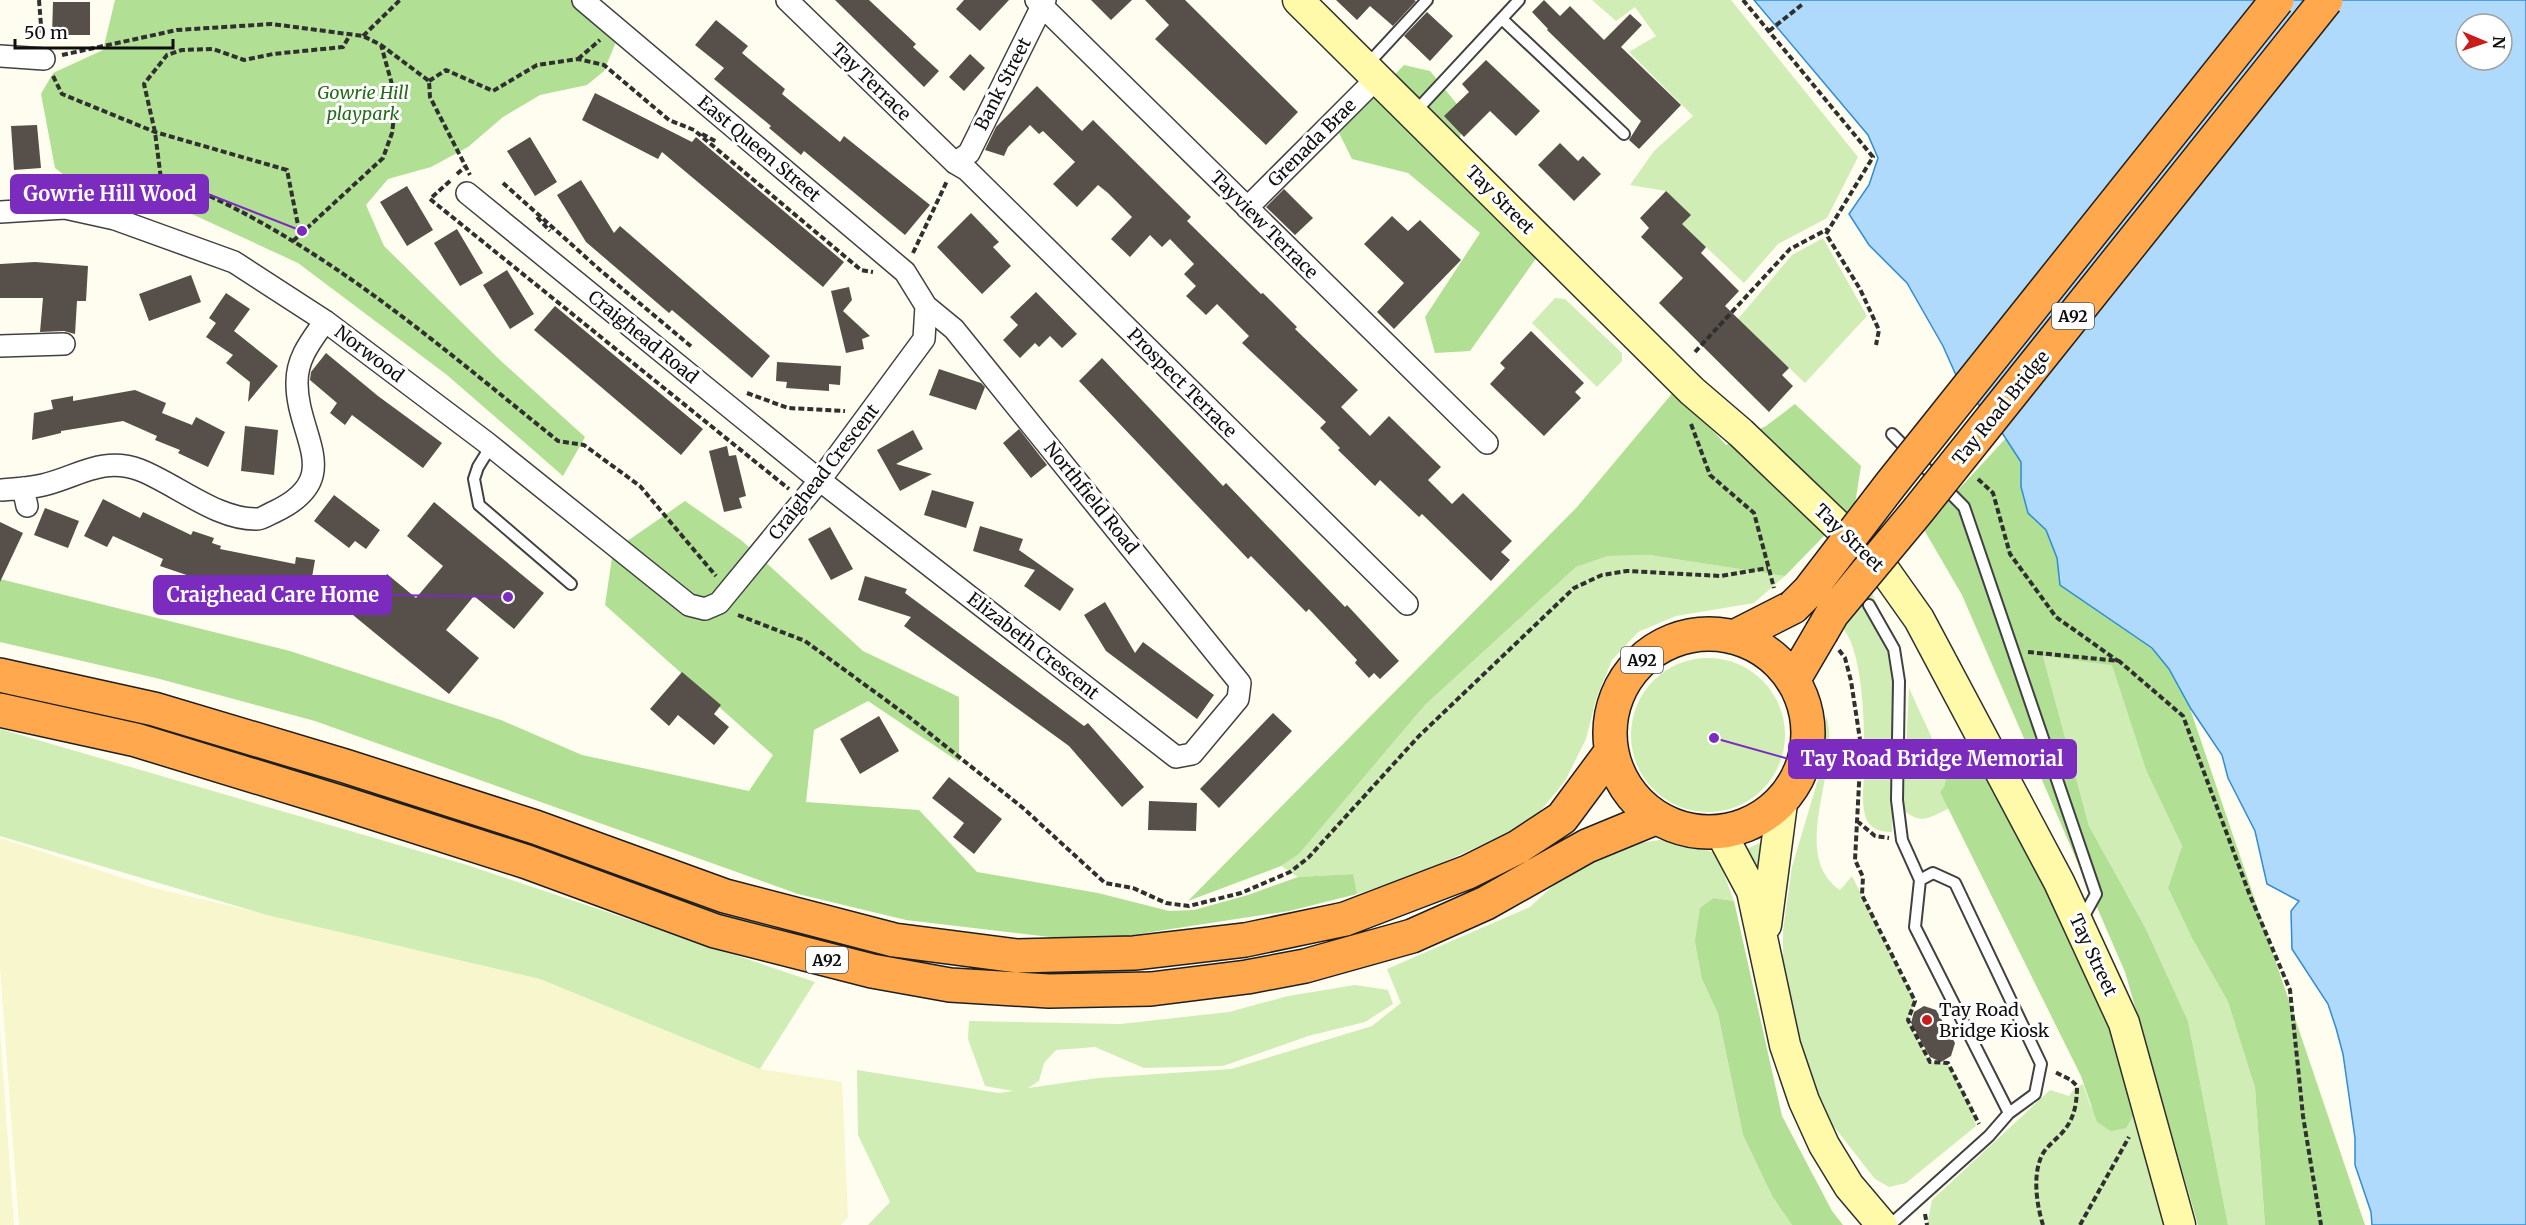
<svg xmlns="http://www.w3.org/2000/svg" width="2526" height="1225" font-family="Merriweather,serif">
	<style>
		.farmland { fill: #f7f6cc }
		.green { fill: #cfedb5 }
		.forest { fill: #b1df93 }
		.water { fill: #afdafb; stroke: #308cd7; stroke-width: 1.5; fill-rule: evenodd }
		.building { fill: #574f49 }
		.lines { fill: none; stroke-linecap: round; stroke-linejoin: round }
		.lane-casing { stroke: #414141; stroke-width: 14 }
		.street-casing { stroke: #414141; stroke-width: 24 }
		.secondary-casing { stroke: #303030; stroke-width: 33 }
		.highway-casing { stroke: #1f1f1f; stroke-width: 36 }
		.path { stroke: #303030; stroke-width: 4; stroke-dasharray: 6 3; stroke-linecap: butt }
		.lane { stroke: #fff; stroke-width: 10 }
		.street { stroke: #fff; stroke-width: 21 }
		.secondary { stroke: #fffaaa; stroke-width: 30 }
		.highway { stroke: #ffa84d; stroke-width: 33 }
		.highway-bridge-casing { stroke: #1f1f1f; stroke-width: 36; stroke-linecap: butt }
		.highway-bridge { stroke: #ffa84d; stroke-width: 33 }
		.poi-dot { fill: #c91c1b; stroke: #fff; stroke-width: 2 }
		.labels { text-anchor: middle; stroke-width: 6; stroke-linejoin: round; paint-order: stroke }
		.shield { fill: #fff; stroke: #565656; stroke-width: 1.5 }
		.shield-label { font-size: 16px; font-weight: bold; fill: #0e0e0e }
		.street-label { font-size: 18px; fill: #0e0e0e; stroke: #fff }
		.park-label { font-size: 18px; font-style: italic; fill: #256b19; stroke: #fff }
		.poi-label { font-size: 18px; fill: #0e0e0e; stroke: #fff; text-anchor: start }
		.leader { fill: none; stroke: #7b2cbf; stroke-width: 2 }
		.callout-dot { fill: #7b2cbf; stroke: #fff; stroke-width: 2 }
		.callout { fill: #7b2cbf; stroke: #7b2cbf; stroke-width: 2 }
		.callout-label { font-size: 20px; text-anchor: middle; font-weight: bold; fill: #fff }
	</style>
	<rect width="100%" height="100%" fill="#fffdef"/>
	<path class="farmland" d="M0,838L154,888L540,979L760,1069L842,1082L848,1217L841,1225H19L0,967Z
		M0,1032L14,1225H0Z"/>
	<path class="green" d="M1592,0H1731L1858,157L1827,218L1778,244L1744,283L1682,224L1666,191L1630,185L1654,151L1693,116L1629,52L1656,36L1635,7L1616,21Z
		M1823,238L1867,316L1805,383L1746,327L1732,326L1792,255Z
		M1555,298L1565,299L1622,353V361L1597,387L1532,323Z
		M1649,555L1785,576L1754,603L1676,616L1638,632L1612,660L1596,699L1586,739L1565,781L1538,814L1505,835L1409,877L1357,894L1352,874L1298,877L1281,866L1299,854L1425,705L1576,567L1608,556Z
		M1869,586L1891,638L1897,677L1892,832C1883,832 1873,830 1868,822C1860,808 1864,786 1864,771C1865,737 1865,650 1841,626Z
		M2043,656L2112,664L2146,770L2182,846L2168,888L2192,938L2228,1002L2255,1088L2265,1225H2228L2188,1021L2146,929L2089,826Z
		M1631 735a77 77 0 1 1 154 0a77 77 0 1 1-154 0Z
		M1909,688L1946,769L1945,785L1940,792L1950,808C1929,817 1923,826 1903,810Z
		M1826,715C1843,768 1787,853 1840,890L1852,876L1915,1001L1908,1020L1930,1062L1948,1063L1972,1110L1976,1126L1906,1183L1889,1187L1875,1179L1828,1119L1799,1059L1783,995V931L1792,867L1819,776L1825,739Z
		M0,729L467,865L815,982L760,1069L540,979L267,915L0,836Z
		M1774,836L1765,901L1745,850Z
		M1667,839L1716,853L1734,901L1714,898L1702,979L1718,1014L1743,1135L1772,1196L1792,1225H868L890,1202L858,1135L857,1070L999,1093L1013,1091L985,1086L968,1039L969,1021L1121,1024L1229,1012L1288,996L1355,985L1388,990L1393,1004L1365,1022L1308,1036L1223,1066L1144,1068L1095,1047L1056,1050L1044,1063L1039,1081L1028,1088L1098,1078L1231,1069L1372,1026L1401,1003L1387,969L1530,907L1555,884L1618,846Z
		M2083,1084L2091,1107L2138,1108L2169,1225H1927L1932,1200L2050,1090L2069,1096L2074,1089Z"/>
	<path class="forest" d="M115,0H579L620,32L604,71L587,85L540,95L503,117L468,147L431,167L388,179L366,205L384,246L501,361L585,437L563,476L447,375L298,263L194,215L73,182L55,168L41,94L53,73L103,50Z
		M1404,65L1430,71L1465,114L1454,165L1537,257L1470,351L1435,353L1425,317L1480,233L1408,173L1352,159L1339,133Z
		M1675,390L1726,445L1766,426L1795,404L1861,466L1855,504L1785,576L1649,555L1608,556L1576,567L1425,705L1299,854L1281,866L1188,901L1577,507Z
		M2030,412L2178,673L2365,1225H2265L2255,1088L2228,1002L2192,938L2168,888L2182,846L2146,770L2112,665L2043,656L2089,826L2146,929L2188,1021L2228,1225H2198L2125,972L1962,595L1923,528Z
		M685,501L741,540L863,651L959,697V762L868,701L814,730L806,802L919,810L977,872L1098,893L1169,911L1194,910L1248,895L1298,877L1353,874L1357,894L1289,911L1132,935L1109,944L906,920L798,894L315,721L156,678L0,642V579L290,651L501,720L582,755L749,791L773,755L605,605L613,551Z
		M1956,755H1972L1984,769L2005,803L2106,1012L2138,1108L2126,1128L2111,1131L2097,1122L2081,1076L1940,792L1945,785L1946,769Z
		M1714,898L1734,901L1782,1116L1832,1211L1843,1225H1792L1772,1196L1743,1135L1718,1014L1702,979L1695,941L1700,908Z"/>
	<path class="water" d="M1754,0H2526V1225H2372L2371,1212L2355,1165V1138L2343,1054L2336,1028L2328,1004L2292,949L2291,911L2299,901L2267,884L2255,831L2228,778L2222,755L2191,709L2169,669L2152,648L2060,585L2057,558L2046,530L2028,513L2021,487V462L1997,425L1960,384L1943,346L1907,283L1869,245L1849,214L1869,185L1878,158L1868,135ZM2466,24H2502V60H2466Z"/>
	<path class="building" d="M835,0H869L916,44L913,47L939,71L924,87Z
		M964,0H1009L980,31L956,9Z
		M1091,0H1132L1111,20Z
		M1145,0H1185L1298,112L1266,145L1155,39L1169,25Z
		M1336,0H1414L1416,1L1393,26L1370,6L1357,20Z
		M1544,0L1560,16L1570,6L1604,40L1630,14L1642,25L1621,47L1681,105L1639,149L1629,140L1641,121L1547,30L1548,29L1532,12Z
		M53,2H90V35H52Z
		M1427,12L1453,36L1430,61L1404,36Z
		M716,20L748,46L742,53L785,89L782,94L840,142L844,136L930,205L905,235L804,151L801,155L769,128L771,126L714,79L724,68L695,45Z
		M970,54L985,68L964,91L949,77Z
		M1486,60L1540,111L1516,136L1490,111L1464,137L1444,116L1469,92L1462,84Z
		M1037,86L1082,131L1093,120L1191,217L1187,221L1261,294L1263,293L1297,327L1295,329L1358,390L1341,407L1370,436L1389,416L1441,467L1428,480L1452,504L1463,493L1512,541L1501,552L1510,560L1491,581L1422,514L1419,517L1380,480L1375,486L1338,450L1340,448L1320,428L1326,422L1242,343L1249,336L1217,304L1206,315L1186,296L1196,286L1184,274L1194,264L1170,239L1162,247L1150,235L1130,257L1111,239L1132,217L1108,193L1098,185L1077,207L1053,184L1075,162L1043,131L1039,134L1030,125L1008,147L1004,156L985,150L996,127Z
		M595,93L692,142L696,137L844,262L823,287L662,152L658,159L582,120Z
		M37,125L41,168L14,170L11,126Z
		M530,137L557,182L535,196L507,151Z
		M1560,143L1578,161L1583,156L1601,174L1574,201L1538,165Z
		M581,180L614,233L620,226L770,356L752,378L672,310L669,313L586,242L557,195Z
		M407,186L433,230L407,246L380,202Z
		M1284,189L1313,218L1295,235L1266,207Z
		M1666,191L1691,215L1682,224L1706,247L1701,253L1739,291L1725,306L1789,368L1782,375L1793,386L1769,412L1659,303L1683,278L1641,237L1649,228L1640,218Z
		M971,213L999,242L993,247L1011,266L982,294L937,247Z
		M1392,216L1408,231L1420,220L1461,260L1394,329L1377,312L1404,283L1364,244Z
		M457,229L483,273L460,286L434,243Z
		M35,262L88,266L86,301H77L75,334L64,331L40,332L43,298H0V264Z
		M507,270L534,314L510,329L483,285Z
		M191,275L201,302L149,321L139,294Z
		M849,287L852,300L843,311L870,336L862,339L864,349L846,353L831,291Z
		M1036,292L1077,334L1062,348L1050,336L1039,347L1035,343L1020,358L1003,340L1018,325L1010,317Z
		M226,293L250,309L234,331L278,366L248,402L250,382L226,363L233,355L206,337L216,323L209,318Z
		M555,306L703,429L681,455L534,330Z
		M1531,331L1584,383L1575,392L1581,398L1544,436L1490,384L1505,368L1500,363Z
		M326,353L378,396L442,443L423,468L352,415L345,425L330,413L337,403L310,380L311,372Z
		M1102,358L1223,486L1226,483L1345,607L1347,605L1399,661L1380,679L1374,673L1369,678L1355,663L1357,660L1309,609L1306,612L1251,556L1248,559L1079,381Z
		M777,362L841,366L840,385L829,384V391L786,388L787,382L776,381Z
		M939,369L981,383L985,387L976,410L929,395Z
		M135,390L166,403L162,413L192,425L196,417L225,432L208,467L178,453L180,450L155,440L157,436L123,421L61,431V433L32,440L34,413L53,409L51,400L73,396V401Z
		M245,426L278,430L274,475L241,471Z
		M1019,429L1047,465L1031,478L1003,443Z
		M913,430L923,449L896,464L932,474L900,491L877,450Z
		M727,446L729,456L736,455L746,496L739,498L742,508L724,512L709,451Z
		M932,490L974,502L966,528L924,515Z
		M334,495L380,530L366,549L355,541L349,548L314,521Z
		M103,499L140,518L143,512L191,535L193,531L214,538L212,543L221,546L220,549L295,564L296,557L315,560L311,583L291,580L287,600L225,588L160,566L163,559L113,536L107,547L84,536Z
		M434,502L544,593L514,629L474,596L446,630L479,658L449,694L353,615L387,574L416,598L443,566L407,536Z
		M45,508L79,521L68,548L34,535Z
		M0,522L23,533L0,582Z
		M980,526L1023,539L1019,550L1074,589L1060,611L1024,586L1035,570L973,551Z
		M830,527L853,569L831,580L808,539Z
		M865,576L907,589L905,593L990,656L1084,726L1088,723L1144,787L1122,807L1069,746L904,626L911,617L858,600Z
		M1105,602L1135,653L1143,642L1214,695L1197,719L1106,651L1084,615Z
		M682,672L721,705L714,714L729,727L714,745L678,715L669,726L650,709Z
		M1273,713L1292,731L1219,808L1200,789Z
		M879,716L899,751L860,774L840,739Z
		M949,777L1002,819L974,854L953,837L964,823L932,798Z
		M1149,801L1197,803L1196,831L1148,830Z
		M1924,1006L1936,1010L1955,1043L1951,1056L1941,1062L1930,1057L1911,1023L1914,1012Z"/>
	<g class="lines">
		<g class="lane-casing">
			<path id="lane" d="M1502,19L1624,134
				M1366,66L1427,0
				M1415,112L1519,0
				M1892,434L1964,507L2096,894L2086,912L2079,917
				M491,446L478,467L474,479L479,505L571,584
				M1869,605L1894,649L1899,681L1897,800L1902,840L1920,880
				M1890,1225L1989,1136L2009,1113L2035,1094L2041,1064L1955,883L1933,873L1920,880L1915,927L2009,1113"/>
		</g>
		<g class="street-casing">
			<path id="street" d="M787,0L955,163L967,170L1407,604
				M1036,0L1487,443
				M0,56L44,59
				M955,163L969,153L1045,0
				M467,193L808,471L1176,757L1192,754L1238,699L1240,683L954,329L926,306L905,272L583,0
				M1247,208L1377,78
				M0,212L65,208L115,219L234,262L325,321L487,443L689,605L705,609L719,603L820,480L924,339L926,306
				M0,346L64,344
				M23,488L27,506
				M2,490C15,489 30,488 43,485C77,477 102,456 140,470C176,484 217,520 257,519C262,519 269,514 274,512C347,478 296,436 297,382C297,357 312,340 325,321"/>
		</g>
		<g class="secondary-casing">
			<path id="secondary" d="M1298,0L1692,391L1741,433L1885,571L1919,619L2059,882L2124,1023L2180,1225
				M1721,833L1752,891L1785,1045L1804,1101L1824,1145L1849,1186L1882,1225
				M1766,925L1782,803"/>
		</g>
		<g class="highway-casing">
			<path id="highway" d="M1610 733a99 99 0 1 1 198 0a99 99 0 1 1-198 0Z
				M1736,636L1793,607
				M0,675L154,709L345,766L535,827L725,896L894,940L1017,956L1134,953L1245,940L1345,919L1468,872L1518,847L1562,818L1611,752
				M1794,679L1821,633
				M0,710L136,740L339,802L527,862L715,931L872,971L950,985L1049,991L1151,989L1247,977L1305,966L1412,936L1486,903L1587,846L1655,818"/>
		</g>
		<path class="path" d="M39,0L42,38
			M1743,0L1873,157L1826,234L1860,289L1879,330L1876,345
			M1769,31L1804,3
			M363,36L400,0
			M62,55L177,30L272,24L363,36L381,45L429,81L430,97L470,175
			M578,59L600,40
			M53,76L62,94L155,132L287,170L300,235
			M429,81L446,70L493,91L537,65L578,59L604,65L669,120L694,130L861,270L873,272
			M702,134L717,142
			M457,174L466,166
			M450,181L430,199L789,489
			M503,183L600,270L693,348
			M185,185C324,244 441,347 558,441L584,445L640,486L716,576
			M148,210L161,179L155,132L144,84L167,55L182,50L213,49L244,60L273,54L343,47L350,35
			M537,217L550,231
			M293,241L383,158L392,133L395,109L393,88L381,45
			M913,253L947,181
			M1695,352L1790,249L1828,229
			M747,393L788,408L845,411
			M1691,424L1710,475L1754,513L1774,588
			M1978,479L1993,493L2010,554L2056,617L2118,661
			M738,615L805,641L909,717L1023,808L1105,883L1133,888L1166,903L1189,906L1241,893L1290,872L1308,858L1419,736L1574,588L1602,575L1627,571L1721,576L1768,568
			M1839,650L1845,658L1851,681L1861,746L1855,860L1863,877L1862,895L1915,1001L1908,1020L1930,1062L1948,1063L1979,1124
			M2028,652L2119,661L2183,716L2249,893L2290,990L2303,1116L2321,1225
			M1857,821L1875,836L1889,838
			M1925,1214L1927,1225
			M2043,1225C2037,1206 2033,1179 2040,1160C2043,1150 2051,1144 2058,1137C2073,1123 2077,1107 2077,1086L2071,1080L2055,1072
			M2080,1225L2129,1137"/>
		<use href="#lane" class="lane"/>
		<use href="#street" class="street"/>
		<use href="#secondary" class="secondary"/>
		<use href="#highway" class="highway"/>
		<g class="highway-bridge-casing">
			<path id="highway-bridge" d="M1793,607L1809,591L1891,484L2277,0
				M1821,633L1832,614L1916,513L2326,0"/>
		</g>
		<use href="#highway-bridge" class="highway-bridge"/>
	</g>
	<circle class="poi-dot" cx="1927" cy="1020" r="6"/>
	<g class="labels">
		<g class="shield">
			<rect x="2052" y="303" width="42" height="26" rx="4.5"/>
			<rect x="1621" y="647" width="42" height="26" rx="4.5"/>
			<rect x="806" y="947" width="42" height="26" rx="4.5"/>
		</g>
		<g class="shield-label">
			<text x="2073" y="322">A92</text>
			<text x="1642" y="666">A92</text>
			<text x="827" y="966">A92</text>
		</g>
		<g class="street-label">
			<text transform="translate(871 82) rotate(44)" y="6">Tay Terrace</text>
			<text transform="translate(1003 84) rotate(-63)" y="6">Bank Street</text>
			<text transform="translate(1312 143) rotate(-45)" y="6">Grenada Brae</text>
			<text transform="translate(759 149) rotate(40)" y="6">East Queen Street</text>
			<text transform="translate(1500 200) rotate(45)" y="6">Tay Street</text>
			<text transform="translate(1264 225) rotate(45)" y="6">Tayview Terrace</text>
			<text transform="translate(643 337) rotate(39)" y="6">Craighead Road</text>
			<text transform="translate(369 354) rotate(37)" y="6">Norwood</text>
			<text transform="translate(1182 383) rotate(45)" y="6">Prospect Terrace</text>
			<text transform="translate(2001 408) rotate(-51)" y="6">Tay Road Bridge</text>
			<text transform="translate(824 472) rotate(-52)" y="6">Craighead Crescent</text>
			<text transform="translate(1091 498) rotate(51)" y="6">Northfield Road</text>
			<text transform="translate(1849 538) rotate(44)" y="6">Tay Street</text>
			<text transform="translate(1033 646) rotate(38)" y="6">Elizabeth Crescent</text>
			<text transform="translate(2093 955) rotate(65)" y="6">Tay Street</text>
		</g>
		<g class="park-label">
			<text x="363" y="99">Gowrie Hill<tspan x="363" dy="21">playpark</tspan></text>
		</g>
		<g class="poi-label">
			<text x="1939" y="1016">Tay Road<tspan x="1939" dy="21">Bridge Kiosk</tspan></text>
		</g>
	</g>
	<path class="leader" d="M302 231L208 194M508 597L391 595M1714 738L1789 759"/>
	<g class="callout-dot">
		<circle cx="302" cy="231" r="6"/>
		<circle cx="508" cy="597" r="6"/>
		<circle cx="1714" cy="738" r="6"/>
	</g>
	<g class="callout">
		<rect x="11" y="175" width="197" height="38" rx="6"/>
		<rect x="154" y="576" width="237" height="38" rx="6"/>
		<rect x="1789" y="740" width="287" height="38" rx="6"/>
	</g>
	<g class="callout-label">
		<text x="110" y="201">Gowrie Hill Wood</text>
		<text x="273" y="602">Craighead Care Home</text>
		<text x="1932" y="766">Tay Road Bridge Memorial</text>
	</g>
	<g transform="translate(2484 42) rotate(92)"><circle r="28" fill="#ffffff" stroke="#9f9f9f" stroke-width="1.5"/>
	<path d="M0-4.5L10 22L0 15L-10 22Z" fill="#c91c1b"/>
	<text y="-9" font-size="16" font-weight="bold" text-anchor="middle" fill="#0e0e0e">N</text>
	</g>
	<path d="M15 39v9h158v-9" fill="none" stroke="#0e0e0e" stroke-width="3"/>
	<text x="24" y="39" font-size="18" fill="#0e0e0e" stroke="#ffffff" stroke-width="4.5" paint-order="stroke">50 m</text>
</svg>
